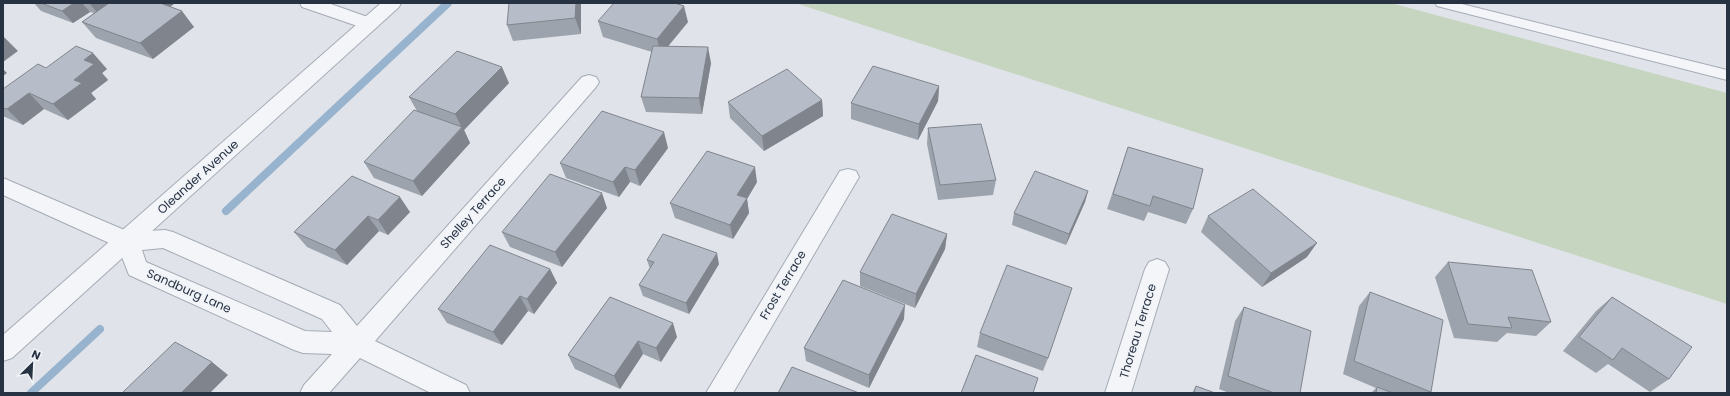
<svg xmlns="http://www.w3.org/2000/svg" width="1730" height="396" font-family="Poppins,sans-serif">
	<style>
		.green { fill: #c6d5c0 }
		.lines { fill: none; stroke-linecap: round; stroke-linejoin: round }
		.stream { stroke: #98b3cd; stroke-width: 8 }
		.service-casing { stroke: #a5abb5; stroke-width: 2 }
		.minor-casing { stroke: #a5abb5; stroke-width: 2 }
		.tertiary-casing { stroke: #a5abb5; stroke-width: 2 }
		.service { fill: #f3f5f8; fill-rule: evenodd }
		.minor { fill: #f3f5f8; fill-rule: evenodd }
		.tertiary { fill: #f3f5f8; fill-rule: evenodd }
		.wall { fill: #9da3ac }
		.shaded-wall { fill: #80848c }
		.building { fill: #b7bdc8; stroke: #80848c }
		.labels { text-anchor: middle; stroke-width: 3; stroke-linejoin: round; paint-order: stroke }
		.street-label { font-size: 12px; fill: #273243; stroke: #f0f3f7 }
	</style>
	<rect width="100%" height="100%" fill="#e0e4ea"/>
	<path class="green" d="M795,3H1391L1727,93V304Z"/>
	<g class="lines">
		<path class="stream" d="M226,211L448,3
			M31,393L100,329"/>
		<g class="service-casing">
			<path id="service" d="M1435,3H1458L1727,70V80L1441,7L1437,6Z"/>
		</g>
		<g class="minor-casing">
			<path id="minor" d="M300,3H328L376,20L378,24L376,28L369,30L302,7Z
				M589,75L596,77L599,82L596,87L375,341L466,385L470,393H431L360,358L329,393H300L304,385L332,354L303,353L294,350L129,275L118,247L3,195V178L129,232L165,230L173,232L340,305L357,326L582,77ZM163,248L322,319L332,332L305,331L146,262L142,250Z
				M848,169L856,171L859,177L733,393H706L840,171Z
				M1157,259L1165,262L1169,269L1131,393H1105L1145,269L1149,262Z"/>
		</g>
		<g class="tertiary-casing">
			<path id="tertiary" d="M381,3H401L399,7L12,358L3,361V335Z"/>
		</g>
		<use href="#service" class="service"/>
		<use href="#minor" class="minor"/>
		<use href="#tertiary" class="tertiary"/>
	</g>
	<path class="wall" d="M34,3H175L170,7L194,27L153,59L96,38L82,22L94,13L90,12L73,23L41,11Z
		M581,3V34L513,41L507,25Z
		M598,21L688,22L668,46L711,63L702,114L646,112L641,97L652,52L603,37Z
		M46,68L107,69L102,73L108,80L91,93L96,99L68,120L44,109L23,125L3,116V89Z
		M509,83L464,130L470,143L422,196L374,178L364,162L417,111L409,97Z
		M939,86L938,101L918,140L851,119V103Z
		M822,100L823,116L764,151L730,118L728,102Z
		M928,128L996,180L993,195L938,200L927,144Z
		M1128,147L1193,209L1186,224L1148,212L1144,221L1107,209Z
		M668,148L640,186L630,182L619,197L566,178L560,163Z
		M352,176L410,212L388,235L379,231L347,265L307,247L294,232Z
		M757,182L747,199L749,213L733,239L675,218L670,203Z
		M1088,191L1085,202L1066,245L1012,225L1014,213Z
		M607,208L562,267L510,247L502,232Z
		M1208,216L1307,257L1262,287L1201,232Z
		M947,234L945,249L915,308L860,286V272Z
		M647,260L719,264L689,314L643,296L639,285L650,269Z
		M1448,262L1551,322L1536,336L1507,333L1497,342L1454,338L1435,277Z
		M550,269L557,283L534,314L528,311L502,345L447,323L438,309Z
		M1370,292L1431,392L1430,393H1371L1376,388L1343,374L1359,306Z
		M610,297L677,337L661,362L643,354L620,389L575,369L568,355Z
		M1612,297L1669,379L1650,392L1608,364L1596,373L1563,351L1596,311Z
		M1067,302L1043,371L977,347L980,333Z
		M1244,307L1300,393H1229L1219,389L1235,321Z
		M904,319L869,388L806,361L804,348Z
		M1196,386L1215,393H1192Z"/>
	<path class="shaded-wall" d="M74,3H82L90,12L73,23L62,11Z
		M92,3H119L100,16L90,4Z
		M150,3H175L160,15Z
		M576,3H581V34L575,18Z
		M684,6L688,22L661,55L657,39Z
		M182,11L194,27L153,59L140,43Z
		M3,36L18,51L3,62Z
		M708,47L711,63L702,114L699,98Z
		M93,53L107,69L102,73L108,80L91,93L96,99L68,120L53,104L74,80L84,60Z
		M502,67L509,83L464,130L470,143L422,196L413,181L462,128L455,114Z
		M3,69L7,73L3,76Z
		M939,86L938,101L918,140L919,124Z
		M29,93L44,109L23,125L7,109Z
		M822,100L823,116L764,151L762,136Z
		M664,132L668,148L640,186L635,170Z
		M625,167L630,182L619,197L613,182Z
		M755,167L757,182L747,199L749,213L733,239L730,225L737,195Z
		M1088,191L1085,202L1066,245L1069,234Z
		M602,193L607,208L562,267L555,252Z
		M400,197L410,212L388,235L378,220Z
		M368,216L379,231L347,265L335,250Z
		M947,234L945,249L915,308L916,294Z
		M1317,243L1307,257L1262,287L1271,273Z
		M717,253L719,264L689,314L686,303Z
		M550,269L557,283L534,314L527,299Z
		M1072,288L1067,302L1043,371L1048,358Z
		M520,296L528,311L502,345L493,332Z
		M905,305L904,319L869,388V375Z
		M673,323L677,337L661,362L656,348Z
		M638,341L643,354L620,389L614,376Z
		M212,362L228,375L210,393H181Z"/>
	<path class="building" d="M41,3H74L62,11Z
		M109,3H160L182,11L140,43L82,22Z
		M509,3H576L575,18L507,25Z
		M614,3H675L684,6L657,39L598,21Z
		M76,46L93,53L84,60L94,64L74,80L82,83L53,104L29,93L7,109L3,108V89L38,64L46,68Z
		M653,46L708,47L699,98L641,97Z
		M457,51L502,67L455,114L409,97Z
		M873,66L939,86L919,124L851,103Z
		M787,69L822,100L762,136L728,102Z
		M414,110L462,127L413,181L364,162Z
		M602,111L664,132L635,170L625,167L613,182L560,163Z
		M981,124L996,180L940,185L928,128Z
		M1128,147L1203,169L1193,209L1153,196L1150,206L1113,194Z
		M707,151L755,167L737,195L747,198L730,225L670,203Z
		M1035,171L1088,191L1069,234L1014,213Z
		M550,174L602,193L555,252L502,232Z
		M352,176L400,197L378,220L368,216L335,250L294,232Z
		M1253,189L1317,243L1271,273L1208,216Z
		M892,214L947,234L916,294L860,272Z
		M663,234L717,253L686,303L639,285L654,262L647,260Z
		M490,245L550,269L527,299L520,296L493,332L438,309Z
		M1448,262L1532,270L1551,322L1508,317L1512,328L1468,324Z
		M1007,265L1072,288L1048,358L980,333Z
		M843,280L905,305L869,375L804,348Z
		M1370,292L1443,320L1431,392L1354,361Z
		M610,297L673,323L656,348L638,341L614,376L568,355Z
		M1612,297L1692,347L1669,379L1622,348L1613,360L1579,337Z
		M1244,307L1311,331L1300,393H1274L1228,376Z
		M175,342L212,362L181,393H122Z
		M976,355L1038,378L1033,393H961Z
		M792,367L859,393H778Z
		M1196,386L1215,393H1194Z
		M1377,387L1393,393H1376Z"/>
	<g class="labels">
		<g class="street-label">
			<text transform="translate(198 177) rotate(-42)" y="4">Oleander Avenue</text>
			<text transform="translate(473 213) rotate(-48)" y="4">Shelley Terrace</text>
			<text transform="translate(783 285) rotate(-59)" y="4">Frost Terrace</text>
			<text transform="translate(189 291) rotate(24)" y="4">Sandburg Lane</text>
			<text transform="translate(1138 331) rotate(-73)" y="4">Thoreau Terrace</text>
		</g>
	</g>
	<rect width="1730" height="396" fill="none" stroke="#273243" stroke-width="8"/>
	<g transform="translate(32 364) rotate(24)" stroke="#f0f3f7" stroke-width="3" paint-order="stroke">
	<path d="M0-3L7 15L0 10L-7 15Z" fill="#273243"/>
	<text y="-6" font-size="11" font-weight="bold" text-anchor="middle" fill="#273243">N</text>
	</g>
</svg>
